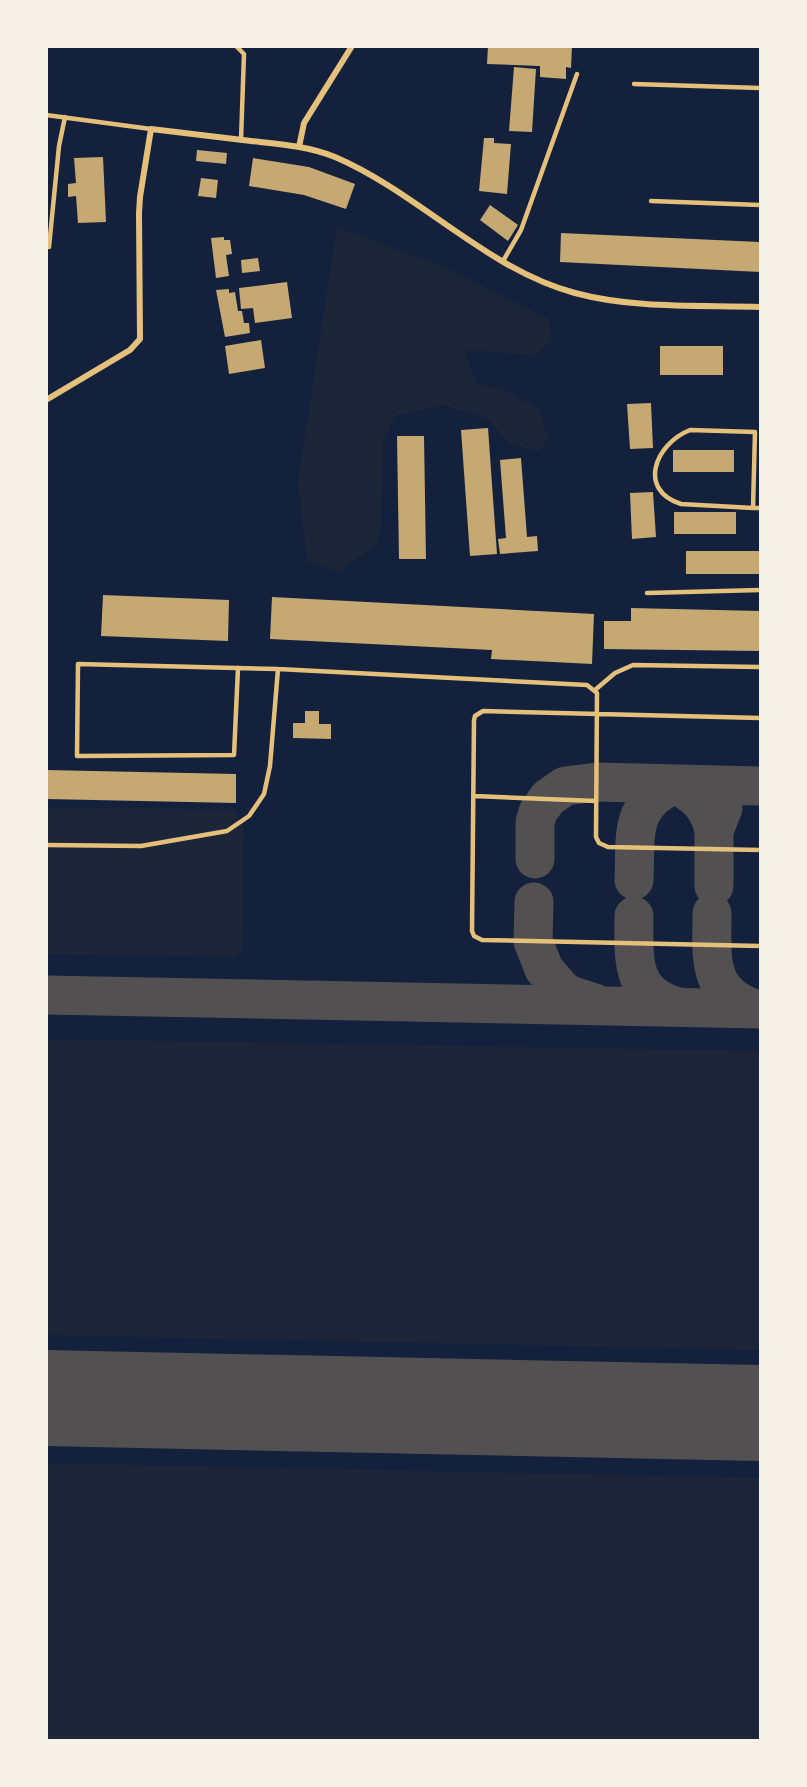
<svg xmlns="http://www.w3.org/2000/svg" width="807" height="1787" font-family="'Crimson Pro',serif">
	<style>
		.green { fill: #1d2539 }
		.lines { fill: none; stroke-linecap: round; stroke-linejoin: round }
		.taxiway { stroke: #525050; stroke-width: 39 }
		.runway { stroke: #525050; stroke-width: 96 }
		.building { fill: #c6a872 }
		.service { stroke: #e5c07b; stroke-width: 4.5 }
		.minor { stroke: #e5c07b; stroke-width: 6 }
	</style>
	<rect width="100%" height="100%" fill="#14213d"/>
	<path class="green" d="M337,227L444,267L549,319L551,340L535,356L490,351H464L477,384L501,388L539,409L548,439L539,451L510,444L488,419L444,405L395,416L383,441L381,524L377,543L339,572L307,561L298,481Z
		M47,808L234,809L244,828L242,951L235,957L47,954Z
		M47,1039L760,1051V1350L47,1335Z
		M46,1463L760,1478V1740H47Z"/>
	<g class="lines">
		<path class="taxiway" d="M535,859V822L538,812L548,798L565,786L597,782L760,786
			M634,880C636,836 628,805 675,784C696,795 709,806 714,831
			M714,886V831L723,808
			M534,902L533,941L544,969L562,990L570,995L595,1003
			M712,913C712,957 706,994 756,1009
			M634,916C634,958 629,995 679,1007
			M46,995L760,1009"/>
		<path class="runway" d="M46,1398L760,1413"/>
	</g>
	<path class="building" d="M488,46H572L571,68L566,67V79L540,77V66L487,64Z
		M514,67L536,69L532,132L509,131Z
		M484,138H494V143L511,144L507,194L479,191Z
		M197,150L227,153L226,164L196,161Z
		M103,157L106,222L78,223L76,196L68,197V184L76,183L74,158Z
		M253,158L309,167L355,184L346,209L304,195L249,186Z
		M201,178L218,180L216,198L198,196Z
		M490,205L518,225L508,241L480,220Z
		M561,233L760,242V272L560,262Z
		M224,237V240H230L232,254L226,255L229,276L216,278L211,238Z
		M258,258L260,271L242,273L241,260Z
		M287,282L292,318L255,323L253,308L241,309L239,288Z
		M229,289V293L235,292L238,311H242L244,323H249L250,333L225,337L216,290Z
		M261,340L265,368L229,374L225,346Z
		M660,346H723V375H660Z
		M651,403L653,448L630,449L627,404Z
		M488,428L497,554L470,556L461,430Z
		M397,436H424L426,559H399Z
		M673,450H734V472H673Z
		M521,458L527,537L537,536L538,551L500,554L498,539L506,538L500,460Z
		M653,492L656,537L632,539L630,493Z
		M674,512H736V534H674Z
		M686,551H760V574H686Z
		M103,595L229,600L228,641L101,636Z
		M272,597L594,614L592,664L491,659L492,650L270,639Z
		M631,608L760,611V651L604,649V621H631Z
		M305,711H319V724H331V739L293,738V723H305Z
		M46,770L236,774V803L46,799Z"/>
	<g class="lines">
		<path class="service" d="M236,46L244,54L241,140
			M634,84L760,88
			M46,115L151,129
			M651,201L760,205
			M49,247L59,146L65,117
			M503,261L521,230L577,74
			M753,508L755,432L690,430C655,444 637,490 681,504L753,508H760
			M647,593L760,590
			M278,669L587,685L597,693L596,837L599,843L608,847L760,850
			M595,690L615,673L633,665L760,667
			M760,718L483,711L475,716L474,720L472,931L474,936L482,940L760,946
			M474,796L596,801
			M46,845L141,846L227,831L249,816L264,794L270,766L278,669L78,664L77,756L234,755L238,668"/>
		<path class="minor" d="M299,147L304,123L352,46
			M46,400L130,350L140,339L139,213L140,197L151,129C184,133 218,137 251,141C279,144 308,146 335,157C419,193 486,269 575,293C634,309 700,305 760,307"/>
	</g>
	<rect width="807" height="1787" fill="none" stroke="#f6f1e7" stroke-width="96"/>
</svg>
